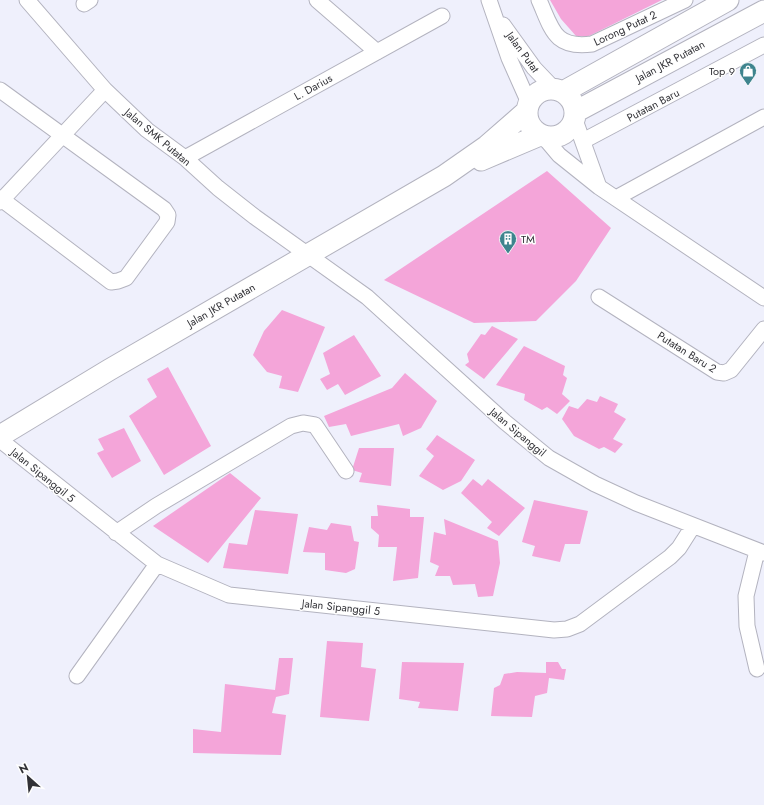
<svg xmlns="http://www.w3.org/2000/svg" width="764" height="805" font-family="Jost,sans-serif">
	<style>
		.building { fill: #f4a5d9 }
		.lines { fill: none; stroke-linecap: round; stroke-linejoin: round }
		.street-casing { stroke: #b3b3bf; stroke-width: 17 }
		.secondary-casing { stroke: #b3b3bf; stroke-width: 23 }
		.street { stroke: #fff; stroke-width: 15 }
		.secondary { stroke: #fff; stroke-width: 21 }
		.labels { text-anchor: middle; stroke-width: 3; stroke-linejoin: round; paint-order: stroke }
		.street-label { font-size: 11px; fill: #313136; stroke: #fefefe }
		.poi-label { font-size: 11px; fill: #313136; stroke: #fefefe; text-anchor: end }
	</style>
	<rect width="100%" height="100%" fill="#eff0fc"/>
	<path class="building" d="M550,0H662L587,37L576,36L561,19Z
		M547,171L611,228L576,281L536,321L474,323L384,280Z
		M282,310L325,327L298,392L279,388L282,376L267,372L253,355L264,331Z
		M492,326L518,339L484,379L465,365L469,362L467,354L481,334L485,335Z
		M354,335L381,376L345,395L338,384L327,390L320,379L330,374L323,353Z
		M524,346L565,366L563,375L567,378L562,394L570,401L557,414L547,407L542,410L524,400L525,394L496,385Z
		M168,367L211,446L164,475L129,416L157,397L147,379Z
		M405,373L437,401L421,428L403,436L399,424L351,436L346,424L329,427L324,416L392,388Z
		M600,396L618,404L614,412L626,419L613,439L623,444L615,453L604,447L599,449L574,436L562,419L569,406L578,409L587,399L597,402Z
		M124,428L141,461L112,478L97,453L104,450L98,439Z
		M437,435L475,460L461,481L443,490L419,476L434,456L426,449Z
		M359,448H394L391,486L359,482L362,473L352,470Z
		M230,473L261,498L208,563L153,526Z
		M473,479L482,486L488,479L525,508L499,536L487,528L492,522L461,493Z
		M534,500L588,511L580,544H565L560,562L532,556L535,546L522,542Z
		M377,505L410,509V517H424L418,578L393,581L397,547H378L379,535L371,528V516H378Z
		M255,510L298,514L288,574L223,568L229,543L247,545Z
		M444,519L498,541L500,563L493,596L478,597L475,584L453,585L450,576H435L439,566L430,562L434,532L446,535Z
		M331,523L351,526L354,541L359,542L355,569L346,573L325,570V553L303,552L309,527L327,530Z
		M327,641L363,643L361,667L376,669L369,721L320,717Z
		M279,658H293L289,694L276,697L272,713L286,715L281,755L193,753V729L221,732L225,684L275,690Z
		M402,662L464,663L458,711L418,708L420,702L399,699Z
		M546,662H558L562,669H566L564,680L549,678L547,693L535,696L532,717L491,716L494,688L500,685L504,674L517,672L546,673Z"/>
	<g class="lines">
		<g class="street-casing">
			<path id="street" d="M27,0L105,90L147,130L185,158L218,188L255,217L367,297L505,422L549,458L595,484L636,503L764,553
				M317,0L377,52
				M489,0L509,58L529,103
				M539,0C552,29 554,49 592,44L685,0
				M84,4L90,0
				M503,25L534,68L555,90
				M0,90L164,209L168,215L167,222L126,278L118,281L111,282L0,198
				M575,120L599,187
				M543,136L559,155L599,187L764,298
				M583,141L764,45
				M185,158L442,16
				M616,198L764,117
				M0,202L105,90
				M599,297L717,372L724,373L731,370L764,329
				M0,440L157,564L229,595L554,630L567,629L580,624L670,557L679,548L693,526
				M116,533L156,506L291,426L303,423L315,425L346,471
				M757,551L746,596L747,626L757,669
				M77,676L157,564"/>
		</g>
		<g class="secondary-casing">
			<path id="secondary" d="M527 113a24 24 0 1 1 48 0a24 24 0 1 1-48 0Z
				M563,92L728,0
				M575,112L764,11
				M481,160L540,135
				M0,436L109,370L444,176L487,146L527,111"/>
		</g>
		<use href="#street" class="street"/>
		<use href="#secondary" class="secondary"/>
	</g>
	<defs>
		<g id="shop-pin" transform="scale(0.9)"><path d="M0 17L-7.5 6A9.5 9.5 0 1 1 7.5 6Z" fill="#3e848e" stroke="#fefefe"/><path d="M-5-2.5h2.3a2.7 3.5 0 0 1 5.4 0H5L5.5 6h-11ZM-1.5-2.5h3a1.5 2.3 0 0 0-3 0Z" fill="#fff"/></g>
		<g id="building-pin" transform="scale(0.9)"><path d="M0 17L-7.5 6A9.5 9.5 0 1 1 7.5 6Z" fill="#3e848e" stroke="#fefefe"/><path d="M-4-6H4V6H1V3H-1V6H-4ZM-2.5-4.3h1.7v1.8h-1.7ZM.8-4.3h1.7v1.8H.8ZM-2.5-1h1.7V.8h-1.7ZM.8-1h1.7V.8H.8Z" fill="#fff"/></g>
	</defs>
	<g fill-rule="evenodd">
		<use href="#shop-pin" x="748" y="71"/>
		<use href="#building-pin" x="508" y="239"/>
	</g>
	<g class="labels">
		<g class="street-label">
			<text transform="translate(625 28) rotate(-25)" y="4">Lorong Putat 2</text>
			<text transform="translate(523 52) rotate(54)" y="4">Jalan Putat</text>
			<text transform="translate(670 61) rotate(-28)" y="4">Jalan JKR Putatan</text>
			<text transform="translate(313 87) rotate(-29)" y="4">L. Darius</text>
			<text transform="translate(653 105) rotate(-28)" y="4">Putatan Baru</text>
			<text transform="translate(158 137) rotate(40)" y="4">Jalan SMK Putatan</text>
			<text transform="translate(221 305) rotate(-30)" y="4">Jalan JKR Putatan</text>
			<text transform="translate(687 352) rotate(32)" y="4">Putatan Baru 2</text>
			<text transform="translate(518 432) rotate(40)" y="4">Jalan Sipanggil</text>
			<text transform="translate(43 475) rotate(39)" y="4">Jalan Sipanggil 5</text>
			<text transform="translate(341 607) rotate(6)" y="4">Jalan Sipanggil 5</text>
		</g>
		<g class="poi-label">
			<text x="735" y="75">Top 9</text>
			<text x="521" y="243" text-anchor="start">TM</text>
		</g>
	</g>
	<g transform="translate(28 777) rotate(333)" stroke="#fefefe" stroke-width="3" paint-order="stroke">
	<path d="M0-3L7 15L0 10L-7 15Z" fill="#313136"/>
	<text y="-6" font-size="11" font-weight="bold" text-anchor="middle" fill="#313136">N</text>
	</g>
</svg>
